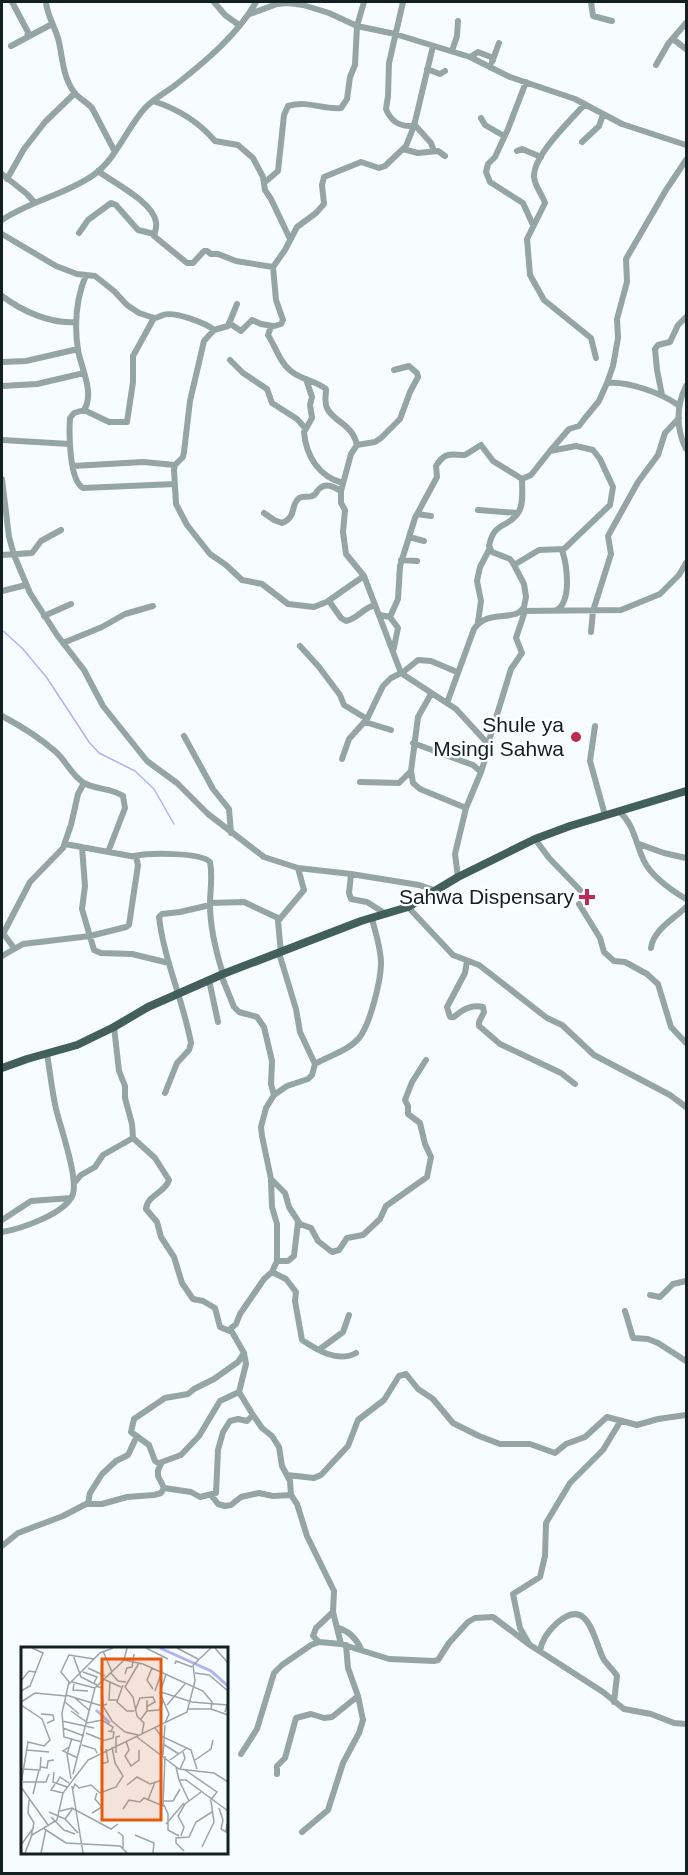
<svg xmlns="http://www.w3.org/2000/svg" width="688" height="1875" font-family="Arial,sans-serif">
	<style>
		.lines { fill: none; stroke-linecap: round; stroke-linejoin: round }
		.stream { stroke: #b0b4ef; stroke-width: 1.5 }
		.minor { stroke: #95a5a4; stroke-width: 6 }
		.major { stroke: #425f5d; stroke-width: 8 }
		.poi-dot { fill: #bb2b55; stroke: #fff; stroke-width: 2 }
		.labels { text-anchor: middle; stroke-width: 4.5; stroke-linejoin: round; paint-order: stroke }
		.poi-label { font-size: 21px; fill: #121f23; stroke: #fff; text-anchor: end }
		.inset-river { fill: none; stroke: #b0b4ef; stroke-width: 3 }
		.inset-road { fill: none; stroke: #9ba4a7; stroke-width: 1.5 }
		.view { fill: #e8590c; fill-opacity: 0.15; stroke: #e8590c; stroke-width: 3 }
		.inset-edge { fill: none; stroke: #121f23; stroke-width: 3 }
	</style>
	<rect width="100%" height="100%" fill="#f6fcff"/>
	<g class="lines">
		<path class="stream" d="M2,630L23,649L47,678L89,742L99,753L135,771L154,789L174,824"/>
		<path class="minor" d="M12,2L28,32L27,37
			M46,2C47,15 54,25 58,38C63,57 62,76 74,92C79,99 87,102 92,108L115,152
			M214,2L225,15L239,25
			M403,2L389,63L388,96L386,109C391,122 400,127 414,126
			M591,2L593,16L612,21
			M250,14L277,4L288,3L303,5L329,13L357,26L395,34L470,57L510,77L575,99L622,124L686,145
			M673,39L686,49
			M11,46L52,24
			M433,46L414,126L406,146L385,166L379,168L361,162L324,177L322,185L324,204L316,213L297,227L285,250L273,267L276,300L283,320L281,324L271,327L268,335C277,349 280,365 295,374C305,380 317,382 326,389C326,396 324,402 327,408C333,422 352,423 357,445L351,454L341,491V503L345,510L343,532L346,554L364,576L401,673L456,709L488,744V750L481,772L466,808L455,854L458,877
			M452,51L457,36L458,21
			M470,57L478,52L491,57L493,60
			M492,62L499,43
			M656,65L668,44L686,23
			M427,69L440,74L445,71
			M526,82L508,129L495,157L488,164L486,172L490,182L523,203L533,225
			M153,101C178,109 198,121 215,141L238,145L253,158L263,177L265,190L271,199L290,239
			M585,104C571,120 533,155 534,177C535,187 542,194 545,203L527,239L530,275L544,300L591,338L596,358
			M481,118L485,125L504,136
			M414,124L431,143L434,151
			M582,142L599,126L603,115
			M403,149L418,153L438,151L445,156
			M517,151L522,149L541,157
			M98,171C114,183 153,202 156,222C157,227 155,232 154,236L187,263H193L204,251H207L211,254H218L236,261L273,267
			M2,174L27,194L34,202
			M7,179L24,149L45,122L75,93
			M264,183L278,171L284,115L288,106C309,100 322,110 341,108L347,99L350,77L355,65L357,26L364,2
			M2,220C30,201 64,195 92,176C116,160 126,129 145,108C154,98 167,92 178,83C206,61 239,33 256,2
			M79,233L88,220L111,203L116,205L138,230L154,234
			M2,234L56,266L77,274L95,276L114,291L127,305L139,313L154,318C157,318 160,316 163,315C174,311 206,323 214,330
			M86,275C76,299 74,324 78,350C81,368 95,393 84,410L74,413L70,418C69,433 69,480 83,488L175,484
			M2,296C22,311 50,324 76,322
			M237,304L228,326L214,330L204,341L190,401L184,452L183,457L175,465L174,470L176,504L187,525L210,554L226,565L242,580L262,584L288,604L314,607L329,601L341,618L346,621C357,619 363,608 375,605
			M229,323L241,331L252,320L261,324L273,326
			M230,360L243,373L267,389L272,403L297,419L305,428
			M2,362L26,361L78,349
			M306,379L312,397L310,405L312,418L304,432C306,456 319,477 343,483
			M607,383L613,366L618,338L617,319L627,282L626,259L666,190L686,160
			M2,386L37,384L84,373
			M686,386C676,406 676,429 686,449
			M662,395L657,370L655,349L658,345L670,342L678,325L686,317
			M84,410L109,422H127L133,382V356L154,318
			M2,440L70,444
			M357,445L375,442L381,438L400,419L410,392L418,377L417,373L409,366L394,370
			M550,451L569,429L579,426L585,418L599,401L607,383C628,381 661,393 678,405
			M73,466L143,462L175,465
			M2,479L9,537L14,555L30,593L57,635L84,670L103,706L147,761L177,783L208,814L264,857L298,868L351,874L419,885L434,890
			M478,510L518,513
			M264,513L274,520L282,523C297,517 290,507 298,499C302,495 307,498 312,496C316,495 316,492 319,489C326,482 334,487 341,491
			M417,514L431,516
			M409,537L424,541
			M2,555L32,553L41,541L61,530
			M401,560L417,561
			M2,591L26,585
			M328,601L364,576
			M557,610C572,600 567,565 562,550
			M522,611L621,610L660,594L679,575L686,563
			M380,615L390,617L398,599L400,566L415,518L437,477L436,466C445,451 451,455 465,455L481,445L493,461L522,479L531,475L550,451L576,446L593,450L600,459L613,487L610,505L564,549L539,550L514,565
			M44,616L71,604
			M390,617L398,628L393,652
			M478,622L481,601L477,581L480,567L490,548
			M591,632L593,611L611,554L608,536L638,482L658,455L665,433L679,418
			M63,643L102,627L125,614L153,606
			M300,646L319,667L340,695L344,705L367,719
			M402,673L418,660L431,661L457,672
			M431,694L418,717L411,771L413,783L420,789L466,808
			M447,703L474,629C488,608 515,623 524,607L526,597L524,584L513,563L510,559L492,552L489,546C494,521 507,529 518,513C524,505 522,489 522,479
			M2,716C21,726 39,737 56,752C66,761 72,776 84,783C97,790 112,788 123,796L125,808L108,852
			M365,722L391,730
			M595,726L590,761L605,815
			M184,736L213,789L229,809L231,833
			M413,743L473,765L481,772
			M488,744L511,669L522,653L516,638L525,611
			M342,759L349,739L367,719L383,686L391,678L401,673
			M360,782L399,783L411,771
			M619,811C635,826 635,842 644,861C652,877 671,890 686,899
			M535,839L549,858L580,890
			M639,844L664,853L686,858
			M82,847L85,886L82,909L94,950L101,953L132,954L169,963
			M134,856C149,853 200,852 210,862C213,877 210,890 210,904C210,927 216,952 223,974
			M351,874L349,893L351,899L367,902L386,914
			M210,903L244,902L280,919
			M579,904L600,938L604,952L614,961L625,962L647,974L658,984L671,1027L686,1043
			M408,907L453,955L479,965L547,1018L562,1025L594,1055L670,1095L686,1107
			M2,932L14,948
			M3,934L30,882L63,848L71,825L78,794L84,783
			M651,948C653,930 674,919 686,907
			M279,953L296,1009L300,1032L315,1064L312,1075L308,1079L287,1086L274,1095L266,1108L261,1127L262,1136L271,1179L285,1193L289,1207L300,1224L311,1228L318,1241L332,1252L339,1250L347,1238L363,1235L380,1219L386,1206L427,1177L431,1157L425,1144L420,1123L408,1114V1106L405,1100L412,1082L426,1060
			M281,953L278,921L304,890L298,868
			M2,956L23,944L90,936L126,927L129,925L138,865L136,857L65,844
			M467,961L465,973L447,1007L450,1017H454C462,1010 471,1004 483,1007L484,1012L479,1022V1026L500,1044L561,1073L575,1084
			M221,975L234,1007L239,1012L257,1017L264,1027L272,1061L271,1084L274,1095
			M209,980L218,1022
			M315,1064C330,1055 348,1051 359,1038C370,1025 381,980 381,963C381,948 375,932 372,918
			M165,1093L177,1063L189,1050L191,1043C183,1000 164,960 159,917L162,914L180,912L210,905
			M74,1183L81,1175L95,1167L103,1155L133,1138
			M2,1220L31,1201L71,1198
			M2,1232C20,1229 66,1214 73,1194C78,1177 61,1129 56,1109C52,1091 50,1072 47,1054
			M277,1261H288L294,1256L298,1222
			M272,1272L286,1279L296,1292L295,1301L302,1340C317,1350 338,1363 356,1353
			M650,1295L660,1297L673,1284L686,1281
			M625,1311L633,1338L648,1339L658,1343L686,1361
			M229,1330L236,1324L240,1314L264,1279L272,1272L277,1261V1224L272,1207L271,1180
			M320,1349L343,1332L349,1315
			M253,1415L262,1428L272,1436L279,1447L282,1466L290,1481L291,1495L297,1504L307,1536L334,1591L333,1612L341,1644
			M160,1464L155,1461L149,1445L131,1432L134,1419L165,1398L188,1394L194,1389L214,1379L238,1362L244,1353
			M287,1475L314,1478L321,1475L348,1446L358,1420L384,1400L399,1376L406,1374L418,1389L433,1399L453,1423L479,1436L500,1444H530L555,1453L566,1444L585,1437L607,1417L637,1425L658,1419L686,1415
			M164,1488L191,1492L200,1497L216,1493L218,1450L223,1432L230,1421L238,1419L247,1421L253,1415L239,1392
			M211,1495L218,1504L225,1506L231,1505L241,1497L259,1493L273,1496L291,1495
			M88,1504L90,1493L102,1474L116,1461L128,1455L137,1436
			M2,1546L18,1533L63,1516L86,1504H102L127,1497L154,1495L161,1493L164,1488L158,1476V1470L162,1462L181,1455L199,1436L220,1401L239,1392L246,1364L244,1353L232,1332L220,1327L215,1308L203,1301L193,1299L182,1283L174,1257L161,1237L157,1222L146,1209C147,1195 165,1193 169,1180L155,1158L133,1138L132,1124L125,1098V1086L119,1071L114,1027
			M338,1628C349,1631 356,1638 361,1649
			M319,1642L313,1636L316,1628L333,1612
			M528,1642L520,1628L513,1594L540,1577L545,1556L546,1523L570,1483L603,1450L620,1422
			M540,1651C542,1639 548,1631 557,1623C588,1596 593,1637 603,1658C606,1664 613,1669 617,1676L614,1702
			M241,1754L257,1729L274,1673L282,1665L311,1645L319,1642L341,1644L389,1659L434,1661L438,1660L449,1643L468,1622L475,1618L493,1617L530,1645L603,1692L624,1709L651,1714L674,1723L686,1724
			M277,1774V1766L285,1758L296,1718L311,1714L324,1718L332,1717L358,1696
			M302,1832L328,1810L343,1763L359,1733L363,1720L358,1696L348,1668L346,1645"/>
		<path class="major" d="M2,1068L27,1059L77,1045L114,1027L148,1007L223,974L361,921L408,907L458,877L535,839L570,826L686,791"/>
	</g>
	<g class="poi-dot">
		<circle cx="576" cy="737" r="6"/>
		<path d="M584 888h6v6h6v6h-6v6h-6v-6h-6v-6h6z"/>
	</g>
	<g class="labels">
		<g class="poi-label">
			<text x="564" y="732">Shule ya<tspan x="564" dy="24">Msingi Sahwa</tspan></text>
			<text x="574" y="904">Sahwa Dispensary</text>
		</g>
	</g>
	<g transform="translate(21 1647)">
		<rect width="207" height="207" fill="#f6fcff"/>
		<path class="inset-river" d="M139,1L190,24L207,39M75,63L89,76"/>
		<path class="inset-road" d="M125,1L147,12M156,1L177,12M194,1L207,16M82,4L91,25M52,8L60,30L76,38M103,13L122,17L182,44L191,55L190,62M118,16L104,40L112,50L116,69L123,76L121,87M154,17L155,14L171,20M172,18L190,1M67,21L84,29M131,21L126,33L132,42M62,25L76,30L73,36M90,26L97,34L105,35M174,26L188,28L207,44M104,27L106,21L111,20L113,7M80,31L100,40M0,34L8,24L14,25M51,35L74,41M89,35L88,53H96M48,37L79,6L92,1M53,37L52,43L67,44M102,38L96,55L106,64H113M75,39L81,41L82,59L91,74L104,85L117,88M0,44L9,39L22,6L11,1M134,44L141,24M140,45L171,55L206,58L204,65M45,48L81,59L86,57M54,51L69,64M0,55L14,46L45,49M44,55L58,67M0,58L21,72L29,93L23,99L7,95L0,137M146,58L164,37M167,62H190L207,68M50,64L67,76M114,64L119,51L132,50L134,55L125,60M126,64L138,63L142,54M20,67L32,68L33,73L26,76M120,72L126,64V53M41,74L73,81M66,76L81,73L92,80L90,85M144,76L148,67L139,46L145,27M42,81L63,89M134,81L140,89L170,103L176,122M65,86L82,93M116,90L158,122L193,126L207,135M105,94L108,103L104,109L110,119L118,113V103M61,95L43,90L41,66L48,35L40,25L48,8L73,12M142,97L158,107M61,98L74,102L76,106M48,100L42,104L57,111M6,103L28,105M80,104L81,94L92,91L93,85L87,84M95,106V90L99,89M142,108L144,78M149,113L166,101M174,113L190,102L192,93M80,117L87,115L85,102M20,120L26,121L27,114L33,113M155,120L158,133H165L207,164M0,122L19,123L20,110M159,122L164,111L162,105M164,123L196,145L189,154M33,125L32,135L46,140M52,127L74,41L103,13L106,1M50,132L46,107L51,91M158,133L168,154M2,135H25L28,127M34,137L30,143L42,146M35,137L39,130L48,136M106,138L116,130L129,137L141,133M51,139L55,163M0,140L27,178M52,142L54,137L58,141L70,138L79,146L95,140L102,129L94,116L91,100M12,147L18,123M8,153L7,166L13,176L10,190M127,153L134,135M143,154H152L159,142M143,158L147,167V183L158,189M198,161L202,173L200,182L205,185L206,177M102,162L108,153L119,155L123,151L142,159L144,109M55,163L62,206M39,164L51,161L90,182L97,177M28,165L44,172L52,161M71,166L81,160L74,152L76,146M30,170L43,183L54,187M44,172L57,186M145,177L163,156M22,181L45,196L99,199L106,206M97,185L102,189V201M114,188L133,196L132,206M160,189L163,180L157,169L164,157L180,145M0,198L13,180M181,200L193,175L190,154M163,204L155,196V191L168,190L175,175L191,165M4,206L11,188L36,173L42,146L67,113L166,65L174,34L172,18M20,206L25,182"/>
		<path class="view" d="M81,12H140V173H81Z"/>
		<rect width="207" height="207" class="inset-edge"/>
	</g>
	<rect width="688" height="1875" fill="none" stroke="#121f23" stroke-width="6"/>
</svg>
